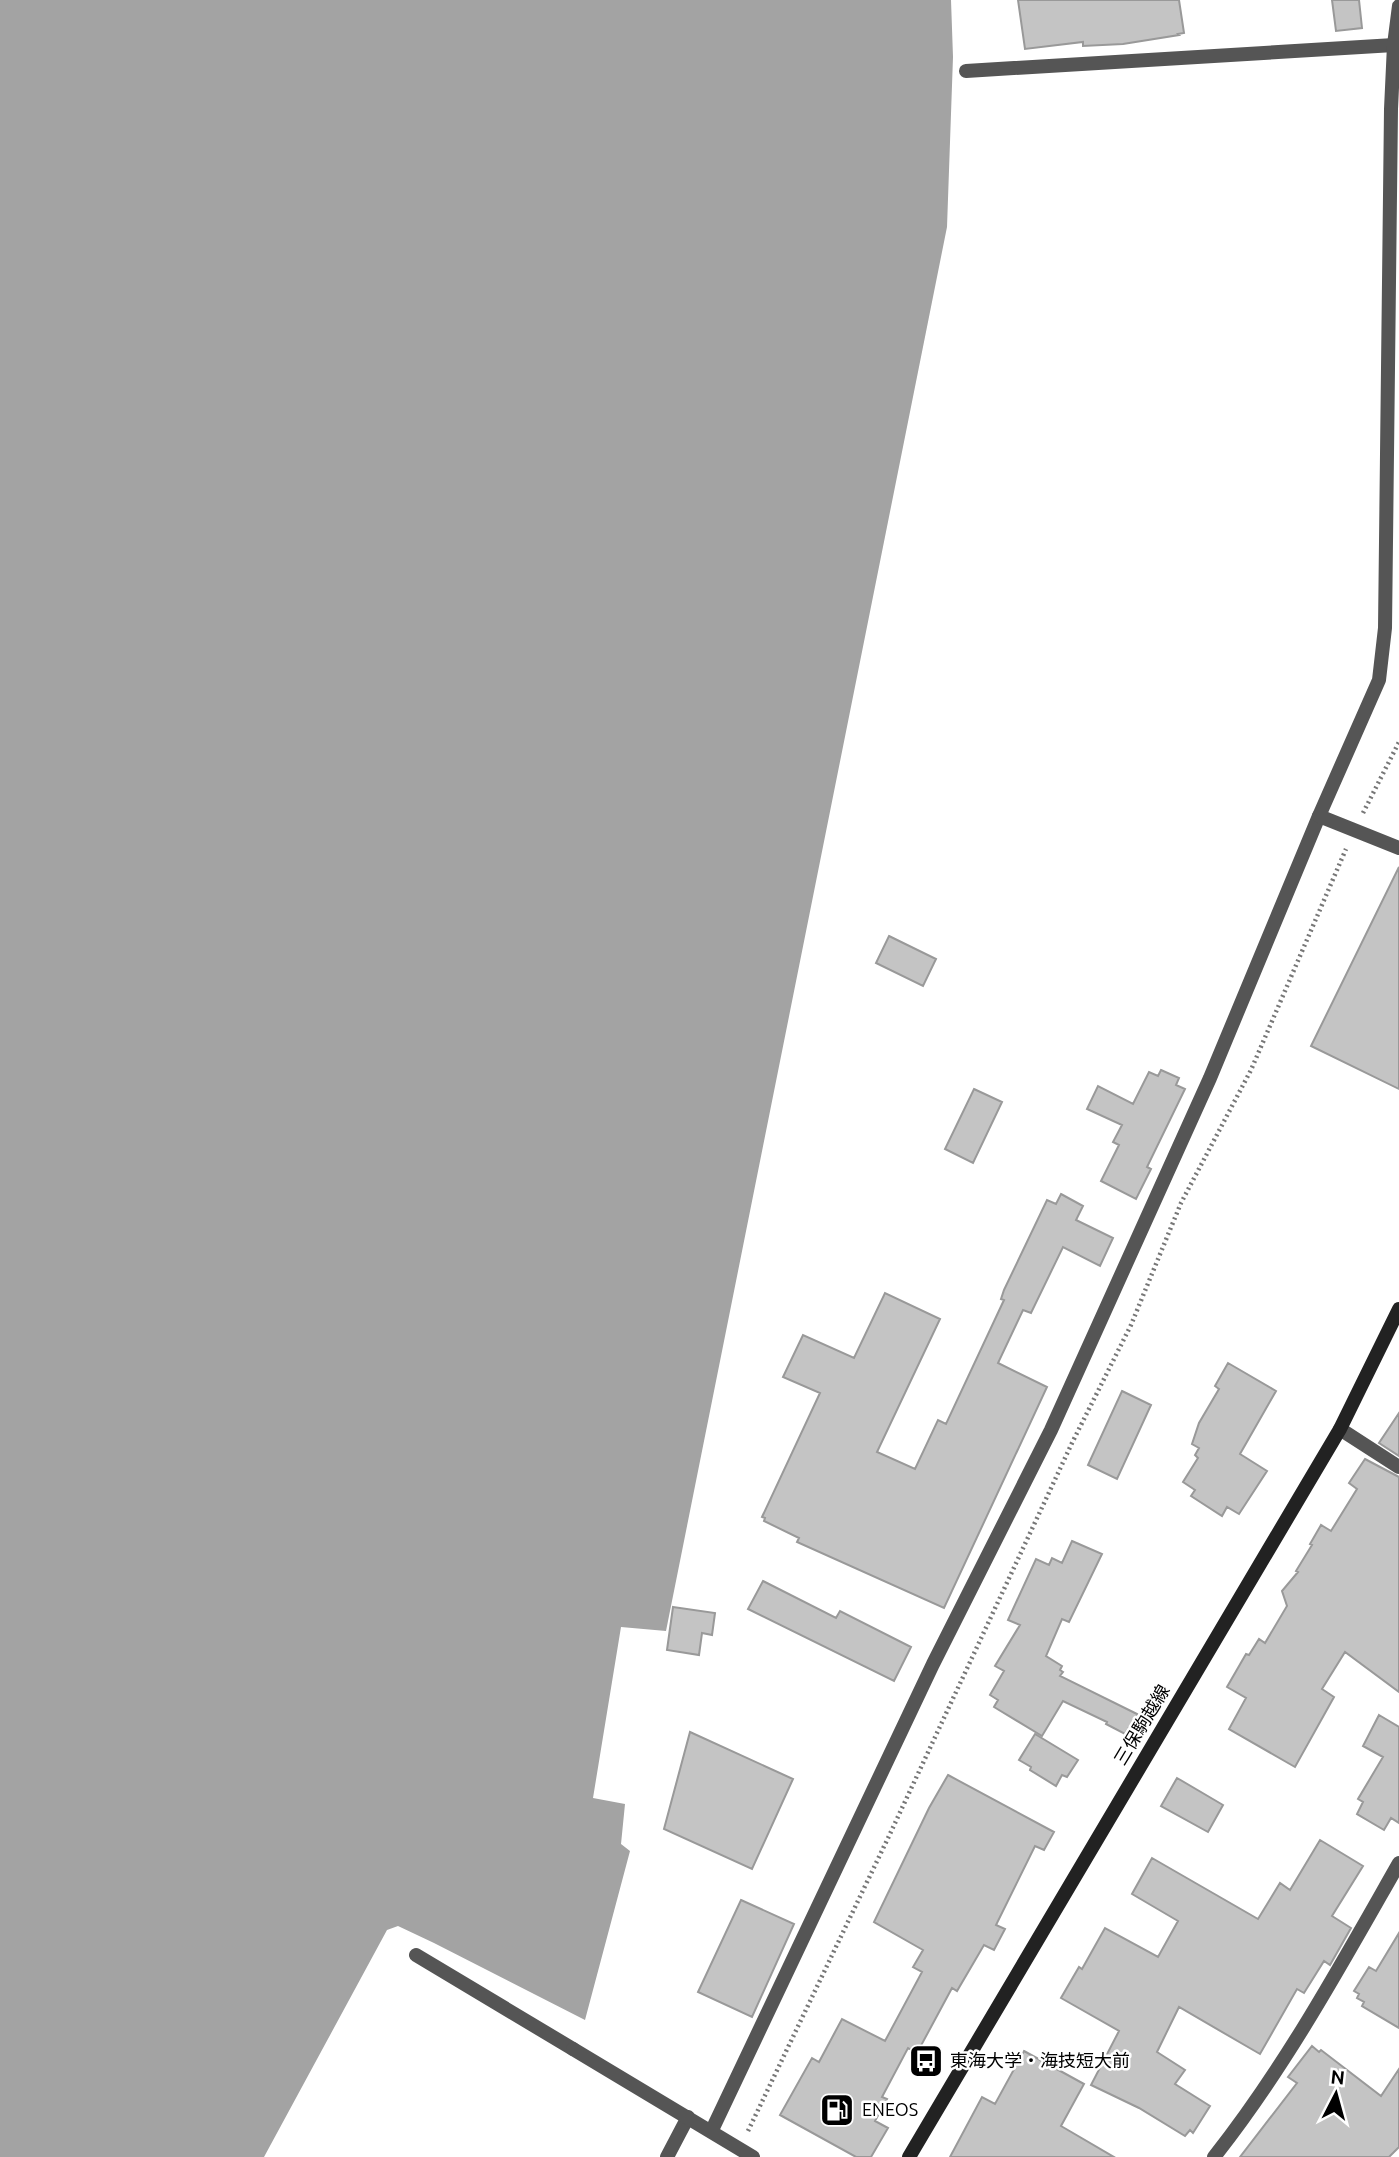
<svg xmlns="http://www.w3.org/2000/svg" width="1399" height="2157" font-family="Ubuntu,'Noto Sans JP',sans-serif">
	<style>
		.water { fill: #a3a3a3 }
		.building { fill: #c4c4c4; stroke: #999; stroke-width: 2 }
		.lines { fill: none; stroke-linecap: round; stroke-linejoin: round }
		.path { stroke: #777; stroke-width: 4.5; stroke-dasharray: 2 3.5; stroke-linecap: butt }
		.service { stroke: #555; stroke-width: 14 }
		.minor { stroke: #555; stroke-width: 14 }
		.tertiary { stroke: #555; stroke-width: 14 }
		.secondary { stroke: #222; stroke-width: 14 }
		.labels { text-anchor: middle; stroke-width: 5; stroke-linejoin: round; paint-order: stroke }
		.street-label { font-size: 18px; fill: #000; stroke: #fff }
		.poi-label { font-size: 18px; fill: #000; stroke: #fff; text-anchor: start }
	</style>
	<rect width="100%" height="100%" fill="#fff"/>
	<path class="water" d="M0,0H951L953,57L947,227L666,1631L621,1627L593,1798L625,1804L621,1844L630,1851L585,2020L434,1943L398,1926L387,1930L264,2157H0Z"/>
	<path class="building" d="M1018,0H1179L1184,33L1178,34L1179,35L1123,44L1083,46V42L1025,49Z
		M1332,0H1359L1362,28L1336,31Z
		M1399,867V1089L1311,1046Z
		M889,936L936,959L923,986L876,963Z
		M1161,1070L1179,1078L1176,1085L1185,1089L1147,1167L1151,1169L1136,1199L1101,1181L1119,1145L1113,1142L1122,1125L1087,1109L1098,1086L1133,1104L1149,1072L1158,1076Z
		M974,1089L1002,1102L973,1163L945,1149Z
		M1061,1194L1083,1206L1076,1220L1113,1238L1100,1266L1063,1247L1031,1313L1023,1310L998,1363L1047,1387L944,1608L797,1542L799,1538L764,1521L765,1518L762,1517L820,1393L783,1377L803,1335L854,1358L885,1293L940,1319L877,1452L915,1469L938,1420L946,1424L1004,1300L1001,1299L1004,1290L1047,1200L1056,1204Z
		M1228,1363L1276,1391L1240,1454L1267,1471L1239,1514L1227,1507L1222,1516L1191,1496L1195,1490L1183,1482L1198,1458L1195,1455L1199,1448L1192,1444L1199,1423L1219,1389L1215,1386Z
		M1122,1391L1151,1405L1117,1479L1088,1465Z
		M1399,1413V1456L1379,1443Z
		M1365,1459L1399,1477V1692L1345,1652L1322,1689L1334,1697L1295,1767L1229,1729L1246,1698L1227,1687L1246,1654L1249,1655L1259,1639L1265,1643L1287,1606L1282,1591L1298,1572L1296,1571L1312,1545L1310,1544L1321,1525L1331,1531L1357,1489L1349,1483Z
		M1072,1541L1102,1554L1069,1622L1062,1619L1046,1656L1062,1666L1060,1670L1063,1672L1060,1676L1137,1714L1125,1734L1106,1724L1107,1722L1063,1701L1042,1736L994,1707L998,1700L990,1695L1004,1671L995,1666L1020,1625L1008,1620L1036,1559L1049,1565L1052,1558L1062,1563Z
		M763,1581L836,1618L840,1611L911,1647L894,1681L748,1609Z
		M673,1607L715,1613L712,1635L702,1633L699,1655L667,1650Z
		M1379,1715L1399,1727V1823L1391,1818L1384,1830L1357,1814L1363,1802L1358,1799L1383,1757L1363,1746Z
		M690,1732L793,1779L752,1869L664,1829Z
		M1035,1734L1078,1760L1067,1777L1062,1775L1056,1786L1030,1770L1031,1767L1019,1760Z
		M948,1775L1054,1832L1044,1850L1035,1846L996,1925L1005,1929L994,1950L984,1945L957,1991L952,1988L917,2053L908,2048L882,2097L887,2099L875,2121L888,2128L871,2157H856L780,2115L812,2058L819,2062L842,2019L885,2041L922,1972L913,1967L923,1950L874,1922L929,1808Z
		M1177,1778L1223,1805L1208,1832L1161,1806Z
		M1320,1840L1363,1866L1332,1916L1351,1928L1330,1965L1324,1961L1304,1993L1297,1989L1260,2054L1179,2007L1157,2052L1185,2070L1175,2084L1210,2106L1193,2133L1190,2130L1185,2136L1139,2108L1091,2085L1119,2031L1061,1998L1079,1967L1082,1969L1105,1928L1158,1957L1178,1921L1132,1894L1152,1858L1258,1919L1280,1883L1290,1890Z
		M741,1900L794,1924L752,2017L698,1992Z
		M1399,1933V2028L1362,2006L1364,2002L1357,1998L1359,1994L1354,1991L1369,1967L1376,1971Z
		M1312,2046L1319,2052L1321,2050L1381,2096L1399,2069V2147L1389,2157H1240L1297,2083L1288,2077Z
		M1024,2051L1084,2084L1061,2126L1114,2157H950L982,2097L995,2104Z"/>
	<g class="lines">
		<path class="path" d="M1363,813L1399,742
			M748,2131L889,1836L1072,1443L1131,1325L1181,1203L1251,1070L1346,849"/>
		<path class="service" d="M416,1955L573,2049
			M667,2157L688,2117"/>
		<path class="minor" d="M966,71L1394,45
			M1340,1429L1399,1467
			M573,2049L753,2157
			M712,2130L933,1664L1051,1430L1210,1078L1319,816
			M1214,2157C1286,2066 1342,1963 1399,1863"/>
		<path class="tertiary" d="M1399,6L1394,45L1391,109L1385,628L1379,680L1319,816L1399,848"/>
		<path class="secondary" d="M909,2157L1340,1429L1399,1309"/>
	</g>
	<defs>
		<g id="bus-square" transform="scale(1.75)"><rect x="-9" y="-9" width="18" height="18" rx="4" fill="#000" stroke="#fff"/><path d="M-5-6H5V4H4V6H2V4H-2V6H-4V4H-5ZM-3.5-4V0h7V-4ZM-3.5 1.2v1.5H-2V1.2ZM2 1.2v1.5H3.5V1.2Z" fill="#fff"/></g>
		<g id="fuel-square" transform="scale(1.75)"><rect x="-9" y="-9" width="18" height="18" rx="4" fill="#000" stroke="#fff"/><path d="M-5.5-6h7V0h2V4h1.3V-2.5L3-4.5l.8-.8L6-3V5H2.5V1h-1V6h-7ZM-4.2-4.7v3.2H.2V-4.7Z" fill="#fff"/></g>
	</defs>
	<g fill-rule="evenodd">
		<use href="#bus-square" x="926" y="2061"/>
		<use href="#fuel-square" x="837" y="2110"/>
	</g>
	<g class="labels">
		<g class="street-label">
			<text transform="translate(1142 1725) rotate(-59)" y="6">三保駒越線</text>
		</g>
		<g class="poi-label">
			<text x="950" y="2067">東海大学・海技短大前</text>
			<text x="862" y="2116">ENEOS</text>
		</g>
	</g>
	<g transform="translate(1336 2094) rotate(6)" stroke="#ffffff" stroke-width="5" paint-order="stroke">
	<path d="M0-5L12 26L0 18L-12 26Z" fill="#000000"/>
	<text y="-10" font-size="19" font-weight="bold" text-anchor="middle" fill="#000000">N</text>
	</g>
</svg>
